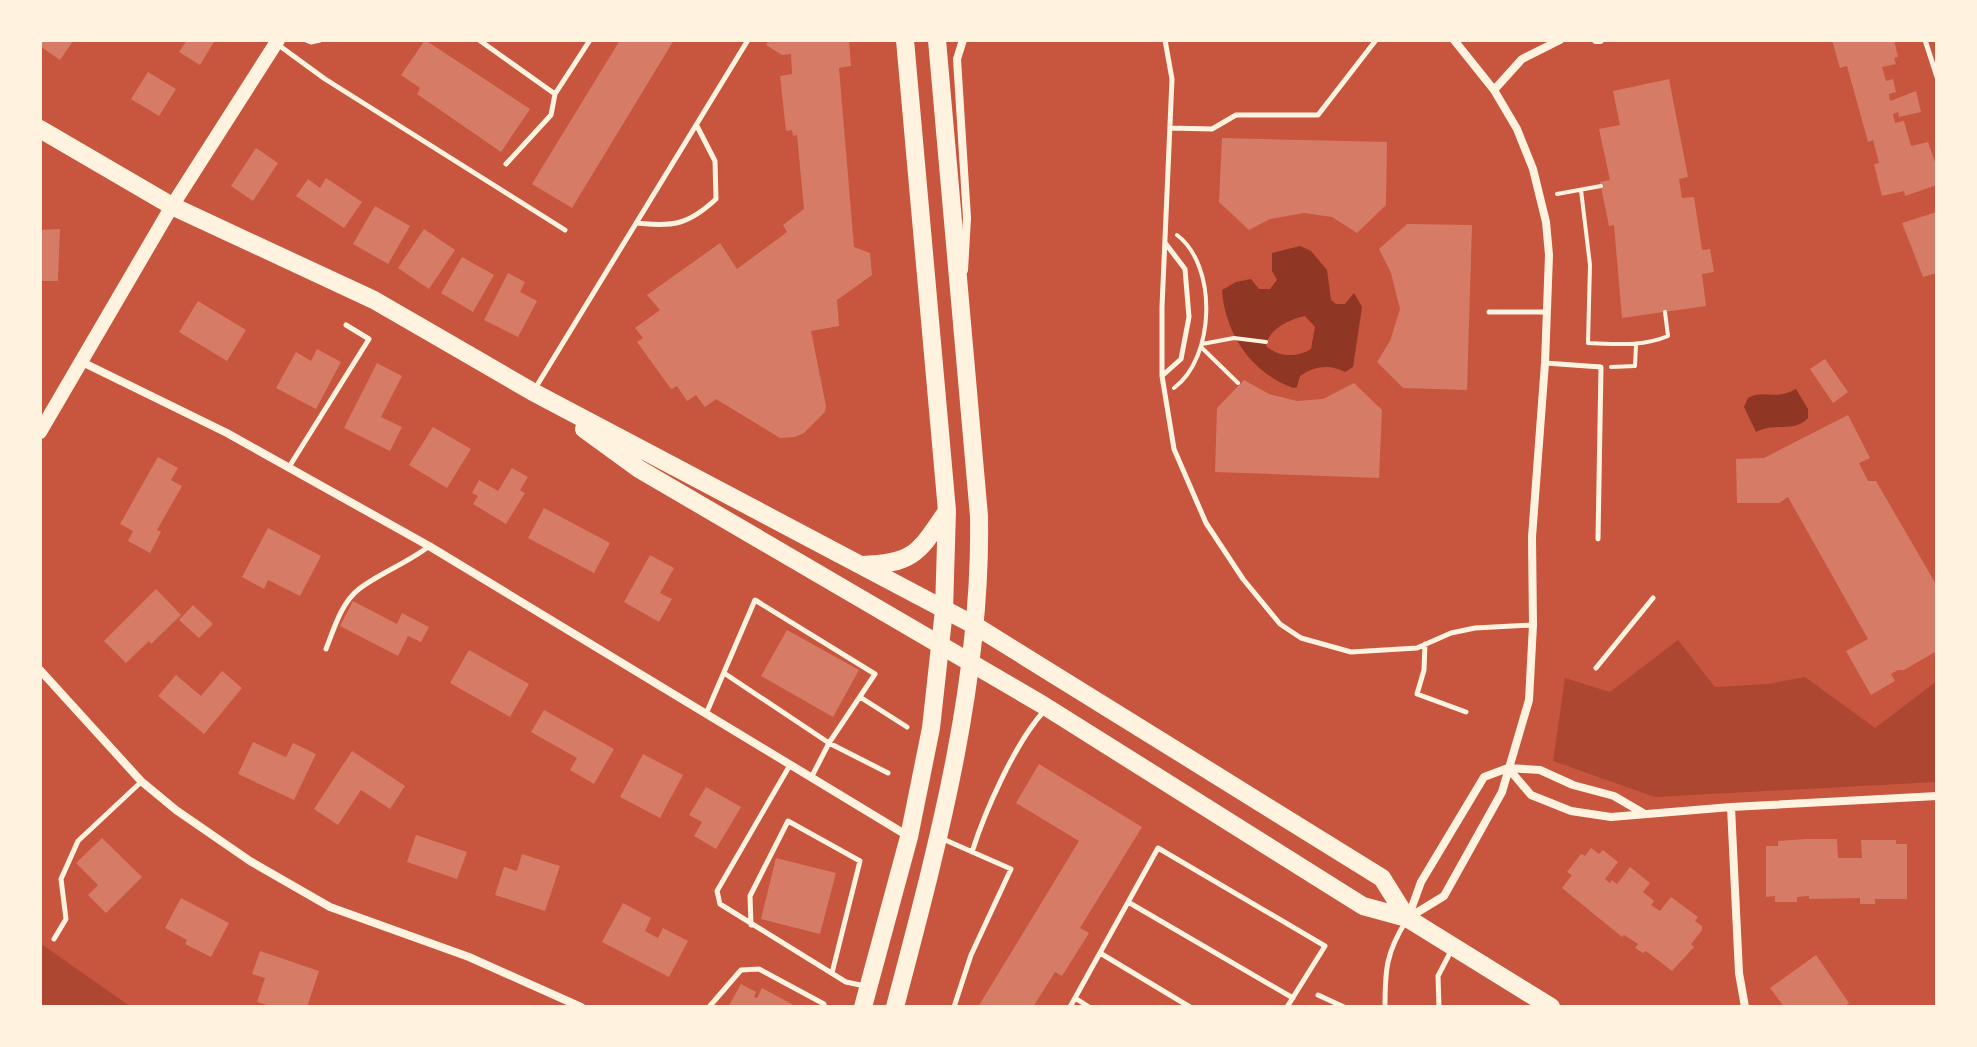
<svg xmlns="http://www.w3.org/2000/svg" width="1977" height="1047" font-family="Manrope,sans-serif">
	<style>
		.green { fill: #ae4732 }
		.water { fill: #8f3625; fill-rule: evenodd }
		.building { fill: #d67c66 }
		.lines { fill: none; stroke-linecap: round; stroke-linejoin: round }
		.path { stroke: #fff3e0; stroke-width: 4 }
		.service { stroke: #fff3e0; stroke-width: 5 }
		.minor { stroke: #fff3e0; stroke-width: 8 }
		.tertiary { stroke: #fff3e0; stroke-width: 14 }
		.primary { stroke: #fff3e0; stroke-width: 18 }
		.trunk { stroke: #fff3e0; stroke-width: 18 }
	</style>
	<rect width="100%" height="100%" fill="#c8553d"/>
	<path class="green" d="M1678,640L1715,687L1768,684L1805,677L1875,728L1937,681V782L1655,797L1553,761L1565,678L1610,692Z
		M40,943L131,1007H40Z"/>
	<path class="water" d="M1300,246L1311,251L1327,270L1331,300L1336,304H1345L1354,293L1362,307L1353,367L1345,372C1329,364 1315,366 1300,376L1297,387L1294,388C1252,374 1225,334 1222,290L1236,282L1251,279L1259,289H1270L1277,280L1272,271V253ZM1305,316L1315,327L1311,349C1297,358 1278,357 1266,346C1268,329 1290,319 1305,316Z
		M1796,389L1808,409V418C1793,434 1777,421 1756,432L1744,407L1748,398C1764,389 1774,401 1796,389Z"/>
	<path class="building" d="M40,40H71L73,41L60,60L40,46Z
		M187,40H215L200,65L179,52Z
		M425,40L530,109L501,152L417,94L420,88L401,75Z
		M620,40H674L572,208L532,184Z
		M769,40H849L851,66L839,68L854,247L870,253L872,275L837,300L839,326L811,331L826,406L825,412L804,433L795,437L780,438L716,399L705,407L696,395L687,401L677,386L671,389L637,342L643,338L635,328L660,310L647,295L720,243L737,269L787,232L783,225L804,209L797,135L793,136L792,130L786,131L780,76L792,74L791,54L782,55L766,45Z
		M1832,40H1894L1898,57L1894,58L1896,64L1882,67L1886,81L1893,79L1896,92L1889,94L1890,101L1916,91L1921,112L1899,117L1898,112L1893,114L1895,123L1904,121L1911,146L1928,142L1937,168V185L1905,196L1904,191L1882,196L1874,164L1879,163L1873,140L1868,142L1847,66L1840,68Z
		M148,72L176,89L159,116L131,99Z
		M1669,79L1688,177L1679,179L1682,198L1694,197L1702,250L1710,249L1714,272L1702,274L1706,306L1622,318L1614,225L1609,226L1600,182L1610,180L1599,129L1620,125L1613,91Z
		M1222,138L1387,142L1386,205L1357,233L1332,217L1304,213L1270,219L1249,230L1219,202Z
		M256,148L278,163L253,201L231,186Z
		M326,178L362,202L344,228L296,196L308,179L320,188Z
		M375,206L410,226L388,264L353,244Z
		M1937,212V273L1923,277L1902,223Z
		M1407,224L1472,225L1467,390L1403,388L1377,362L1390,341L1400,309L1391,273L1379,249Z
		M60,229L58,281H40V230Z
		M424,229L455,250L429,289L398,268Z
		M462,257L494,275L473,312L441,293Z
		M508,273L525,282L520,292L537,301L518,337L484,320Z
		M198,301L246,330L227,361L179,332Z
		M317,349L341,362L316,409L276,388L296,352L311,361Z
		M1825,359L1848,392L1833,403L1810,369Z
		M377,363L402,376L381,417L402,427L390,451L344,428Z
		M1244,380L1269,394L1297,401L1323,399L1354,383L1382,410L1379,478L1215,472L1217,408Z
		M1848,415L1870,458L1859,463L1868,481H1876L1937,586L1935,652L1904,670H1898L1891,674L1895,681L1871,695L1846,651L1868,639L1788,497L1779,503H1737L1736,459L1764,458Z
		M433,427L471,449L447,488L409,465Z
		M158,457L178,468L171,480L182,486L157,530L161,532L150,553L128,541L133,531L120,524Z
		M512,468L528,477L520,490L525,493L506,524L473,504L478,496L472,493L479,480L498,491Z
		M544,508L610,543L594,573L528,538Z
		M268,528L321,556L300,596L268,580L264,589L242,577Z
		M650,555L674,568L660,593L672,599L659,622L624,602Z
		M156,589L181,615L151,644L149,641L126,663L104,641Z
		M353,601L397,624L402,613L429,627L421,642L408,636L398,656L340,626Z
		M193,605L213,624L199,638L179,620Z
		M787,630L859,670L833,717L761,676Z
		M469,650L529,684L510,717L450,683Z
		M222,671L242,688L204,734L158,696L176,675L201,696Z
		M544,710L614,749L594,784L570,770L577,758L531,732Z
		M253,742L286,757L293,743L316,754L294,800L238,774Z
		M352,751L405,786L390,809L361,790L338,825L314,809Z
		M643,754L683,775L660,818L620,797Z
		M1039,764L1142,827L1080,928L1089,933L1062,976L1055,972L1033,1007H978L1079,841L1016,803Z
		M706,787L741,807L716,849L694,836L702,822L689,815Z
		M416,835L467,852L457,879L407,862Z
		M102,838L142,877L106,913L88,895L98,885L76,863Z
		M1806,839H1837L1838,858H1862L1861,840H1896V844H1907V899H1875V904H1860V898L1809,899V896L1797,897V902H1775V896L1766,897V846H1778V841Z
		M1591,848L1599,854L1603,850L1618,862L1605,879L1610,883L1612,880L1617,884L1630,867L1650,883L1643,892L1654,901L1651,905L1660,911L1671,897L1698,917L1695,921L1702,926V930L1691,944L1694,947L1672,971L1646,951L1643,953L1635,948L1638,944L1624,935L1622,937L1562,888L1572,875L1567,872L1581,854L1585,856Z
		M522,854L560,866L545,911L495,895L504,867L517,871Z
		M776,858L836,873L820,934L761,919Z
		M181,898L229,923L211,957L185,944L187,940L165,928Z
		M623,903L651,918L645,931L658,938L663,928L688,941L669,977L602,942Z
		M260,951L319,971L307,1007H274L257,1002L265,978L252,974Z
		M1816,955L1849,1003L1844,1007H1784L1770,988Z
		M741,984L756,992L754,997L757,998L762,988L797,1007H728Z"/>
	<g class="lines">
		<path class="path" d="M1581,190L1590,265L1588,343C1616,344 1642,347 1668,336L1665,312
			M1557,194L1601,186
			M1202,344L1234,338L1266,342
			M1201,347L1238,383
			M1611,367L1635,366L1636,345
			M1174,388C1215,358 1218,266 1177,235"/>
		<path class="service" d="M306,40L311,42L320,40
			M479,40L555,94L590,40
			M1165,40L1172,79L1162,307V376L1174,449L1206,523L1243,579L1280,624L1301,638L1351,652L1417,648L1451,633L1475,628L1532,625
			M1925,40L1937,77
			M277,44L325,79L565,230
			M1170,128L1212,129L1236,115H1318L1376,40
			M506,164L551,115L555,94
			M636,223C673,227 688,225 716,199L715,161L697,126
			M1489,312H1547
			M1545,363L1601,367L1598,539
			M1163,375L1181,359L1189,317L1185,269L1166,244
			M536,387L748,40
			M289,467L369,339L346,325
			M1425,644L1424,670L1417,694L1466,712
			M326,649C334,629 341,603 359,589C380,573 407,563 428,547
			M1596,668L1653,598
			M860,697L907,727
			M706,714L755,600L875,674L829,743L724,673
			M790,765L717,891L720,904L846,982L865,986
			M811,778L829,743L888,773
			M943,839L1011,869L971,955L954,1007
			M972,852C985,811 1015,743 1044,711
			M1128,902L1293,998
			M751,925L750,896L788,821L860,861L832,973
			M54,939L66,919L61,879L78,841L141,782
			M1100,953L1190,1007
			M1318,995L1344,1007
			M1075,998L1158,848L1325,946L1287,1007
			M709,1007L741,970L759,969L824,1004V1007
			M1070,1007L1075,998L1089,1007
			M1385,1007C1385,970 1386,953 1406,921
			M1439,1007L1438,976L1451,951"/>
		<path class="minor" d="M963,40L957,59L967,218L964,270
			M1596,40H1600
			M1494,90L1522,59L1560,40
			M82,362L227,433L429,546L908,836
			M40,670L141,781L176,810L250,861L330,907L469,957L581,1007
			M1508,768L1531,795L1571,811L1611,817L1731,807L1937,796
			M1731,807L1739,973L1745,1007
			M1408,918L1444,896L1502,792L1529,700L1533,625L1532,537L1545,363L1549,255L1546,222L1533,169L1517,129L1494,90L1454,40
			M1408,918L1421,882L1484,777L1508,768L1540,770L1573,785L1614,796L1643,813"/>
		<path class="tertiary" d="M40,432L172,206L278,40"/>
		<path class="primary" d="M40,129L172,206L374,300L533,392L974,625L1382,878L1407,918
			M584,429L639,469L1043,705L1363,906L1407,918L1551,1007
			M862,565C914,564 919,552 947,511"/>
		<path class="trunk" d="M863,1007L909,837L931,728L944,610L947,511L905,40
			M895,1007C937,847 982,683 979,516L937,40"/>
	</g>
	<rect width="1977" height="1047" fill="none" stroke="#fff3e0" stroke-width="84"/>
</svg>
